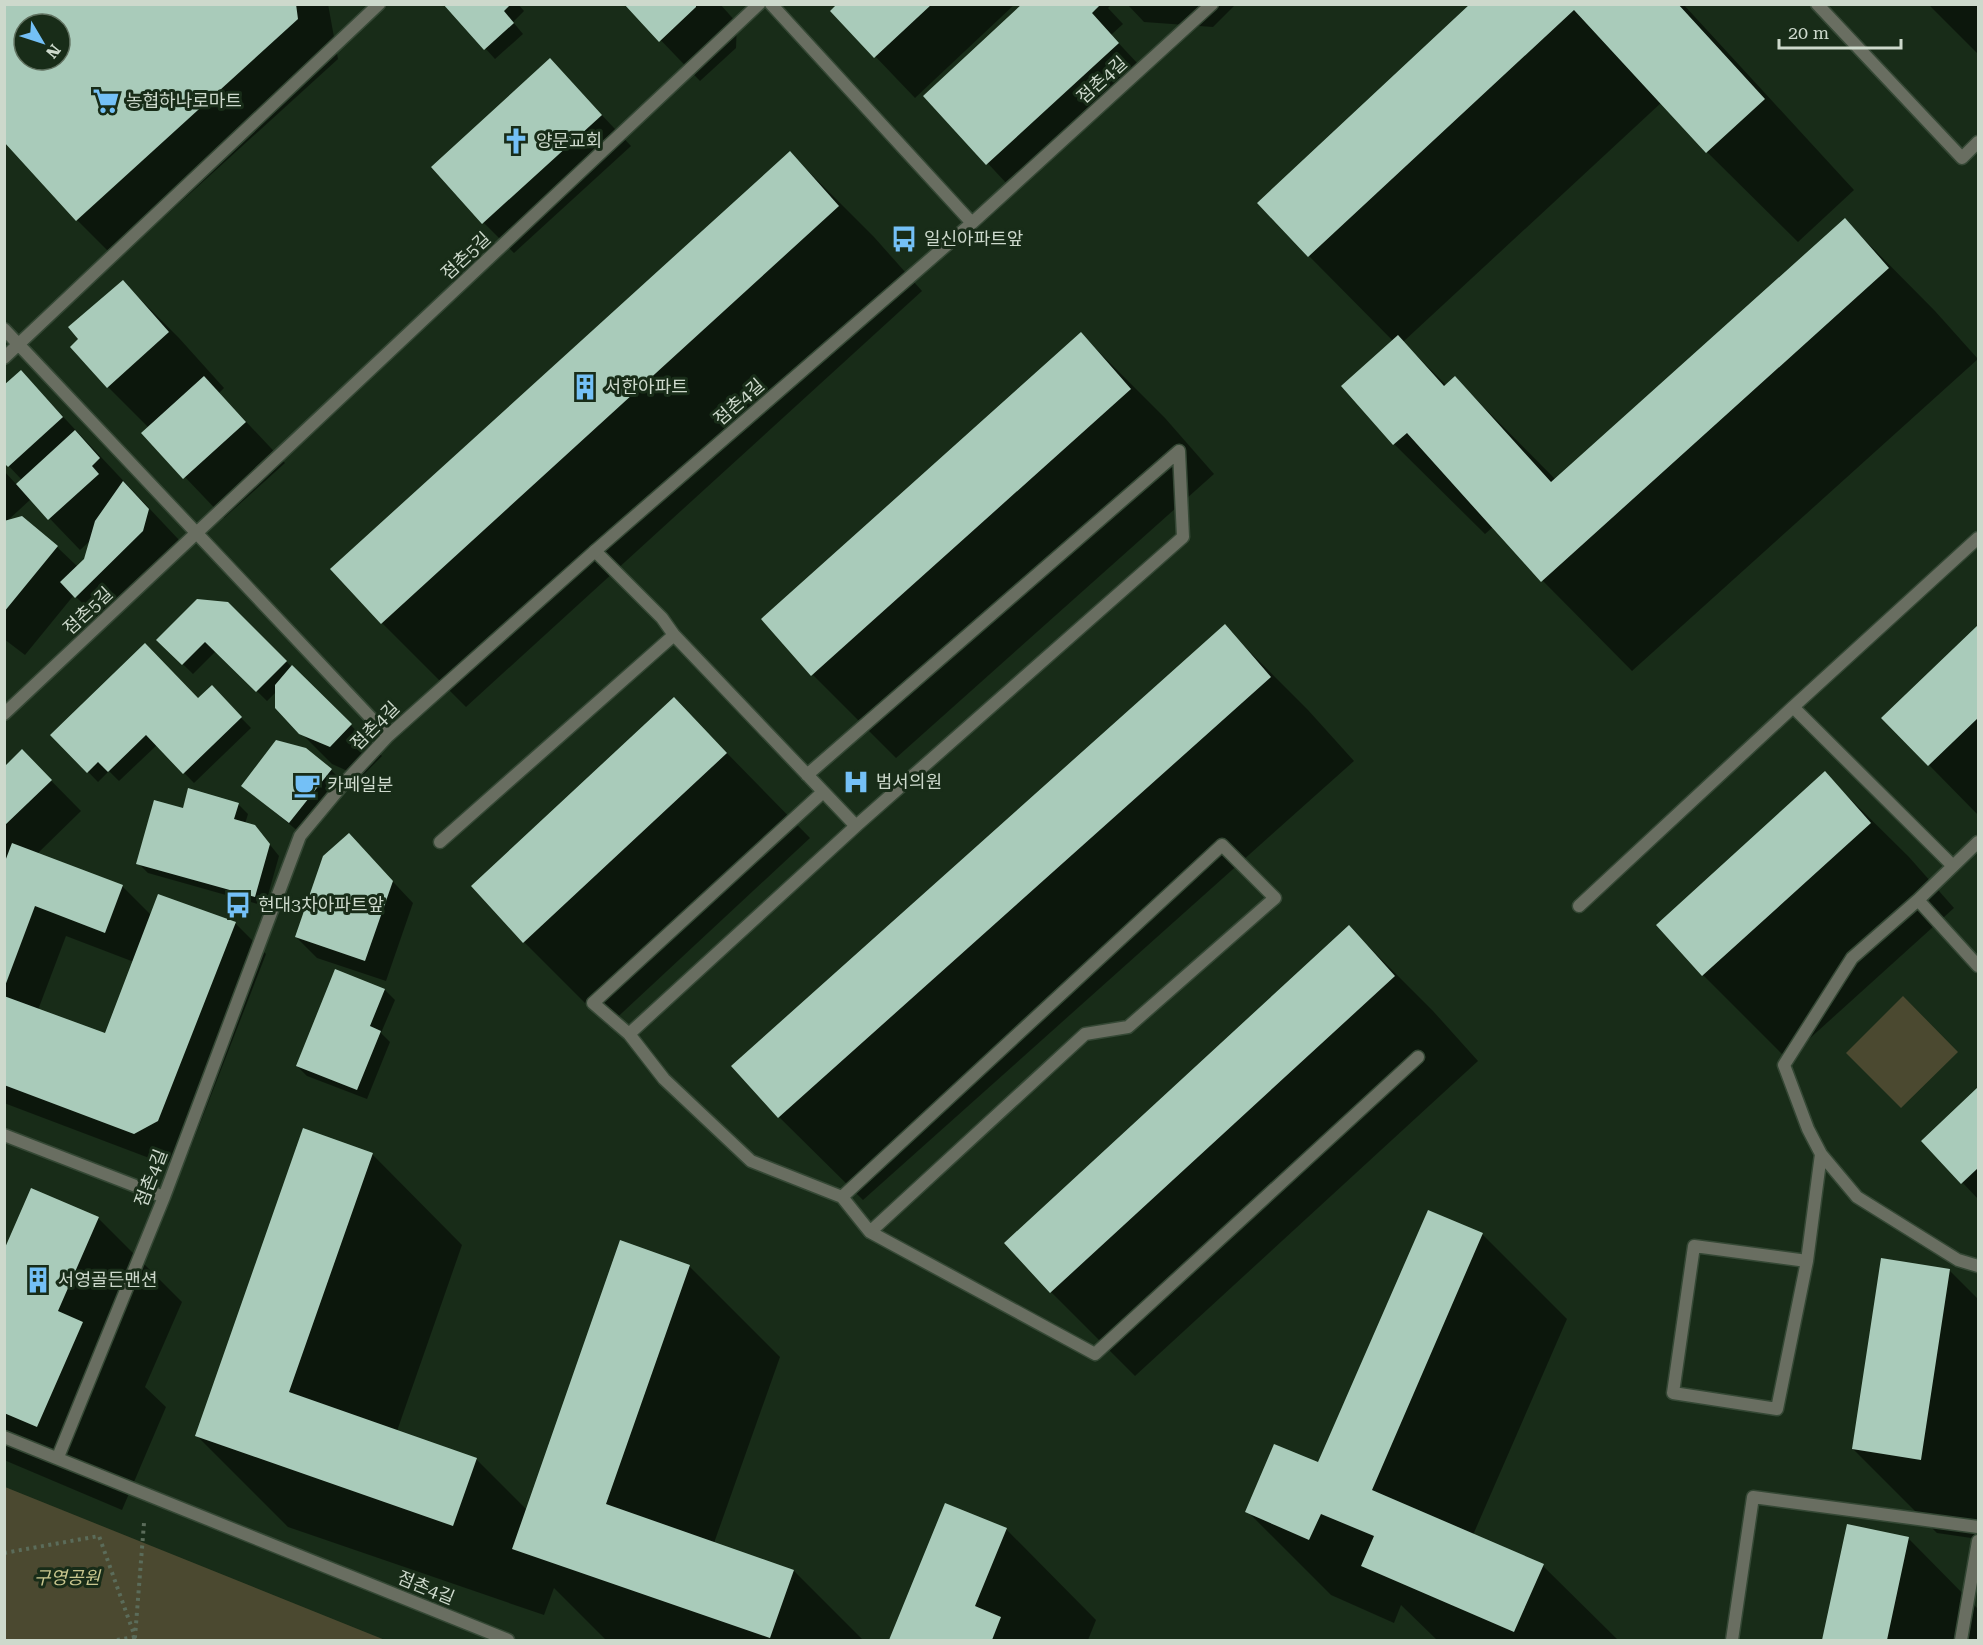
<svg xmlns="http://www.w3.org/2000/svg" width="1983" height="1645" font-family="'Roboto Serif','Noto Sans KR',serif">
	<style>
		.green { fill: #4b4930 }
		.shadow { fill: #0007; fill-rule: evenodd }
		.building { fill: #a9cbba; fill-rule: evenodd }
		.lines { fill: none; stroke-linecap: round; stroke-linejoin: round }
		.lane-casing { stroke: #354835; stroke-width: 15 }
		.street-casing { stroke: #354835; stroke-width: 15 }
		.path { stroke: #5b6c5a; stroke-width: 4; stroke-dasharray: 3 4.5; stroke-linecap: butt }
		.lane { stroke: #696e61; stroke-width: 12 }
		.street { stroke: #696e61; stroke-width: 12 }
		.labels { text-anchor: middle; stroke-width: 6; stroke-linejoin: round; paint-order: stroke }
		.street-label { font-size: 18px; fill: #cdd9cc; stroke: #182c18 }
		.poi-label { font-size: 18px; fill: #cdd9cc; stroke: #182c18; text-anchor: start }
		.park-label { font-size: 18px; font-style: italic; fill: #cac78f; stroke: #182c18 }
	</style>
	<rect width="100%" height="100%" fill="#182c18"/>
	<path class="green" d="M1903,996L1958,1052L1901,1108L1846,1053Z
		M4,1487H5L385,1640H5Z"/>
	<path class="shadow" d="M10,4H328L338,59L117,260L77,220L4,140ZM24,24H60V60H24Z
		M445,4H518L524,11L513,22L523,34L495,59Z
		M626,4H720L737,23L736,48L700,81Z
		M839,4H1015L915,98L832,11Z
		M1025,4H1112L1108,8L1123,24L1111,35L1139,65L1008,185L925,96Z
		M1127,4H1236L1213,27L1144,22Z
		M1472,4H1683L1854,190L1798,242L1707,152L1662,102L1403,342L1447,386L1455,378L1556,480L1845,220L1935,311L1978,359L1632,671L1542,580L1493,527L1485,534L1394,444L1393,341L1309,256Z
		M1929,4H1978V54L1931,7Z
		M550,60L631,146L514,253L483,222Z
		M790,153L874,237L922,291L466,707L382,623Z
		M123,282L179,338L224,388L219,393L285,463L224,518L143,433L149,428L108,387Z
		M1081,334L1165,418L1214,474L896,758L813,675Z
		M21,372L180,541L174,562L107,627L74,595L25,655L4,639V471L17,485L22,480L4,461ZM31,499L80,550L91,540L85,560L78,567L57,547L6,522Z
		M227,603L382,756L361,777L332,764L300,732L277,691L267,701L216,651L193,674L158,640Z
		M1224,626L1308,710L1354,761L863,1200L779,1117Z
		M1978,627V815L1883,718Z
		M212,688L251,728L194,783L157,745L119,781L109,771L98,782L52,735L199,700Z
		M674,699L810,838L608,1026L524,942L473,886Z
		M22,751L81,811L37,854L122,886L151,915L235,923L266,954L189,1152L165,1164L4,1103V769ZM66,936L134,962L106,1035L38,1010Z
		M331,770L341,780L299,832L243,786Z
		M1825,774L1909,857L1954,908L1787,1059L1703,975L1658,925Z
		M238,804L248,814L245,824L255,826L279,856L265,906L148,873L138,863L184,810Z
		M349,835L413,903L386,981L317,958L296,937Z
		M1349,927L1433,1011L1478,1061L1135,1376L1051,1292Z
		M385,990L395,1000L381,1033L390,1042L367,1099L307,1076L297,1066Z
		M1978,1089V1199L1923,1141Z
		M372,1154L462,1245L397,1431L476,1459L527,1510L689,1266L780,1357L714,1543L794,1571L863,1640H609L605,1639L554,1588L544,1615L288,1527L197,1436Z
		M1429,1211L1483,1235L1567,1319L1473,1535L1543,1566L1618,1640H1437L1401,1605L1394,1623L1331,1595L1247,1511L1319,1464Z
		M98,1218L182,1302L145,1387L166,1407L122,1510L4,1460V1253Z
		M1949,1270L1978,1299V1539L1937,1533L1853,1449Z
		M946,1505L1006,1529L1096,1620L1088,1640H891Z
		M1848,1526L1909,1539L1978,1609V1640H1823Z"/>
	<path class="building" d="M8,4H296L298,19L76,221L4,142V8ZM24,24H60V60H24Z
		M443,4H511L504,11L514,23L484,50Z
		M624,4H696V7L659,42Z
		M837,4H932L874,58L830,11Z
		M1022,4H1101L1092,13L1119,43L986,165L923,96Z
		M1470,4H1678L1765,99L1706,153L1574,10L1308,257L1257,203Z
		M550,58L602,115L482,224L431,167Z
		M790,151L839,206L381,624L330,569Z
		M1845,218L1889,268L1541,582L1407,433L1393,445L1341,386L1398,335L1444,386L1455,376L1551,482Z
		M123,280L169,332L107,388L70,347L78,339L68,327Z
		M1081,332L1131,389L811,676L761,619Z
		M21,370L63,417L8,467L4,463V385Z
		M204,376L246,422L183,479L141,433Z
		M75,430L100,458L92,466L99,474L48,520L16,484Z
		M123,481L149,509L143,531L75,598L60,582L84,559L95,521Z
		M22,516L58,546L4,612V521Z
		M197,599L228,602L287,661L256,692L205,642L182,665L156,640Z
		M1225,624L1271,677L778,1118L731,1066Z
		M1978,625V718L1928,766L1881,718Z
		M145,643L198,698L212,685L242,717L183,774L146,735L108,772L98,762L87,773L50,735Z
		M292,665L352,724L330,747L299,734L275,708V685Z
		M674,697L727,753L523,943L471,886Z
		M276,740L306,748L332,769L289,823L241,786Z
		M22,749L52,780L4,826V767Z
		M1825,771L1871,823L1702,976L1656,925Z
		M188,788L239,803L234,819L255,825L270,844L255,897L136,864L154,800L183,808Z
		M349,833L393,881L365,961L295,937L323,856Z
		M12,843L123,885L105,933L35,906L5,986L4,864Z
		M158,894L236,922L158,1121L134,1134L4,1085V996L105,1033Z
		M1349,925L1395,976L1050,1293L1004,1243Z
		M335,969L385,989L370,1026L381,1031L357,1090L296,1066Z
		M1978,1087V1168L1961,1184L1921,1141Z
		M303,1128L373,1153L289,1392L477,1458L453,1526L195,1436Z
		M31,1188L99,1217L58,1311L83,1322L37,1427L4,1413V1250Z
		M1428,1210L1483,1233L1372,1490L1544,1564L1514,1632L1361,1566L1374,1536L1321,1514L1309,1540L1245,1512L1274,1444L1318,1462Z
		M620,1240L690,1265L606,1504L794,1570L770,1638L512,1549Z
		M1881,1258L1950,1269L1921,1460L1852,1449Z
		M945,1503L1007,1528L975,1606L1001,1617L992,1640H889Z
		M1847,1524L1909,1537L1887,1640H1822Z"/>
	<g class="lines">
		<g class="lane-casing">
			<path id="lane" d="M595,551L662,618L674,635L856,826L629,1034L664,1079L751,1161L842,1197L1222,845L1275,898L1128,1027L1085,1034L870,1232L1095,1354L1418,1057
				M807,775L1179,451L1183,537L856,826
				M440,842L674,635
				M1978,842L1918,900L1852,958L1784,1065L1808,1129L1821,1154L1857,1197L1958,1260L1978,1266
				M1953,866L1793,707L1978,538
				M1918,900L1978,966
				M1579,906L1793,707
				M629,1034L593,1003L823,792
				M842,1197L870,1232
				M1807,1261L1694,1246L1673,1393L1777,1409L1807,1261L1821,1154
				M1732,1640L1753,1497L1978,1527
				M1961,1640L1978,1541"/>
		</g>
		<g class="street-casing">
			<path id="street" d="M771,4L972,223
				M1817,4L1962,158L1978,142
				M4,329L388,736
				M4,358L379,4
				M4,714L759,4
				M4,1135L164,1197
				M4,1437L508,1640
				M58,1457L164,1197L300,836L345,782L388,736L595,551L972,223L1212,4"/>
		</g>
		<path class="path" d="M4,1553L99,1536L135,1637L144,1523
			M117,1640L135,1637"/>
		<use href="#lane" class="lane"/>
		<use href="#street" class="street"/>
	</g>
	<defs>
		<g id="supermarket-bare" transform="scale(2.07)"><path d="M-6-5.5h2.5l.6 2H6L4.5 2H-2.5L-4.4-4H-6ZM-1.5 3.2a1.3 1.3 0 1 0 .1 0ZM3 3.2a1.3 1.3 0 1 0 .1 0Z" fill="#74c0f6" stroke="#182c18" stroke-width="2.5" paint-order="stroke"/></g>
		<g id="church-bare" transform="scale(2.07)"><path d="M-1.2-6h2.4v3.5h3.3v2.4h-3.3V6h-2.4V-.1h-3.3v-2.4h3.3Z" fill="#74c0f6" stroke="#182c18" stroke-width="2.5" paint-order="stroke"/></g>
		<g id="bus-bare" transform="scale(2.07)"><path d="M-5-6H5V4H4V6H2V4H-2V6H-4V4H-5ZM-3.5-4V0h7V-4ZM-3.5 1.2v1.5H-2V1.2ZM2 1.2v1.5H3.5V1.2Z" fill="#74c0f6" stroke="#182c18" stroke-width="2.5" paint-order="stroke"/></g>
		<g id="building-bare" transform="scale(2.07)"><path d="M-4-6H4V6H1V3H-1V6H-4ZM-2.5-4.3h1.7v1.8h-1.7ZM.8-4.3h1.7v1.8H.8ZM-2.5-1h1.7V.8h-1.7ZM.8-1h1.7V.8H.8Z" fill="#74c0f6" stroke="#182c18" stroke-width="2.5" paint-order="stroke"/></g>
		<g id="hospital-bare" transform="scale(2.07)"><path d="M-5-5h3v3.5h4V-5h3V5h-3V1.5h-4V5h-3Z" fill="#74c0f6" stroke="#182c18" stroke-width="2.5" paint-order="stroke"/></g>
		<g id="cafe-bare" transform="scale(2.07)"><path d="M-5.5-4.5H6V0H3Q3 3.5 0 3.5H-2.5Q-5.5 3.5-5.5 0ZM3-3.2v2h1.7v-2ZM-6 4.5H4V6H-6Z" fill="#74c0f6" stroke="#182c18" stroke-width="2.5" paint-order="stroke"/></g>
	</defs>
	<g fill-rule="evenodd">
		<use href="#supermarket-bare" x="106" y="101"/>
		<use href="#church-bare" x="516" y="141"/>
		<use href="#bus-bare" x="904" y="239"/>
		<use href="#building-bare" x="585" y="387"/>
		<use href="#hospital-bare" x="856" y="782"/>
		<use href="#cafe-bare" x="307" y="785"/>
		<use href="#bus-bare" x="238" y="905"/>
		<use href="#building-bare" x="38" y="1280"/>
	</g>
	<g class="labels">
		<g class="street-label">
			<text transform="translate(1102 80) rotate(-42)" y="6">점촌4길</text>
			<text transform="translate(466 256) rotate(-43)" y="6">점촌5길</text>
			<text transform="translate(739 402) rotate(-41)" y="6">점촌4길</text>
			<text transform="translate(88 611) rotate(-43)" y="6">점촌5길</text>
			<text transform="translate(375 726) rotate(-45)" y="6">점촌4길</text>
			<text transform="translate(151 1178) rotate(-69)" y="6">점촌4길</text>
			<text transform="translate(426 1588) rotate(22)" y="6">점촌4길</text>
		</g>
		<g class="poi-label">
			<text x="126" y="107">농협하나로마트</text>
			<text x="536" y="147">양문교회</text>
			<text x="924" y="245">일신아파트앞</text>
			<text x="605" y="393">서한아파트</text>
			<text x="876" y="788">범서의원</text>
			<text x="327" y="791">카페일분</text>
			<text x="258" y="911">현대3차아파트앞</text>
			<text x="58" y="1286">서영골든맨션</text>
		</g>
		<g class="park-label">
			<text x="67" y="1584">구영공원</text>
		</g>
	</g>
	<rect width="1983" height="1645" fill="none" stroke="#cdd9cc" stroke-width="12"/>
	<g transform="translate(42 42) rotate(129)"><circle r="28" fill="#182c18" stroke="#607160" stroke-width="1.5"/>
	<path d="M0-4.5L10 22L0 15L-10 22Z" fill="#74c0f6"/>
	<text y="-9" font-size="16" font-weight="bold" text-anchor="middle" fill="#cdd9cc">N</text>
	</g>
	<path d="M1779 39v9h122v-9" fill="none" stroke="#cdd9cc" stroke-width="3"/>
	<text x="1788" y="39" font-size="18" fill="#cdd9cc" stroke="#182c18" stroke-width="4.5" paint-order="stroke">20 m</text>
</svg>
